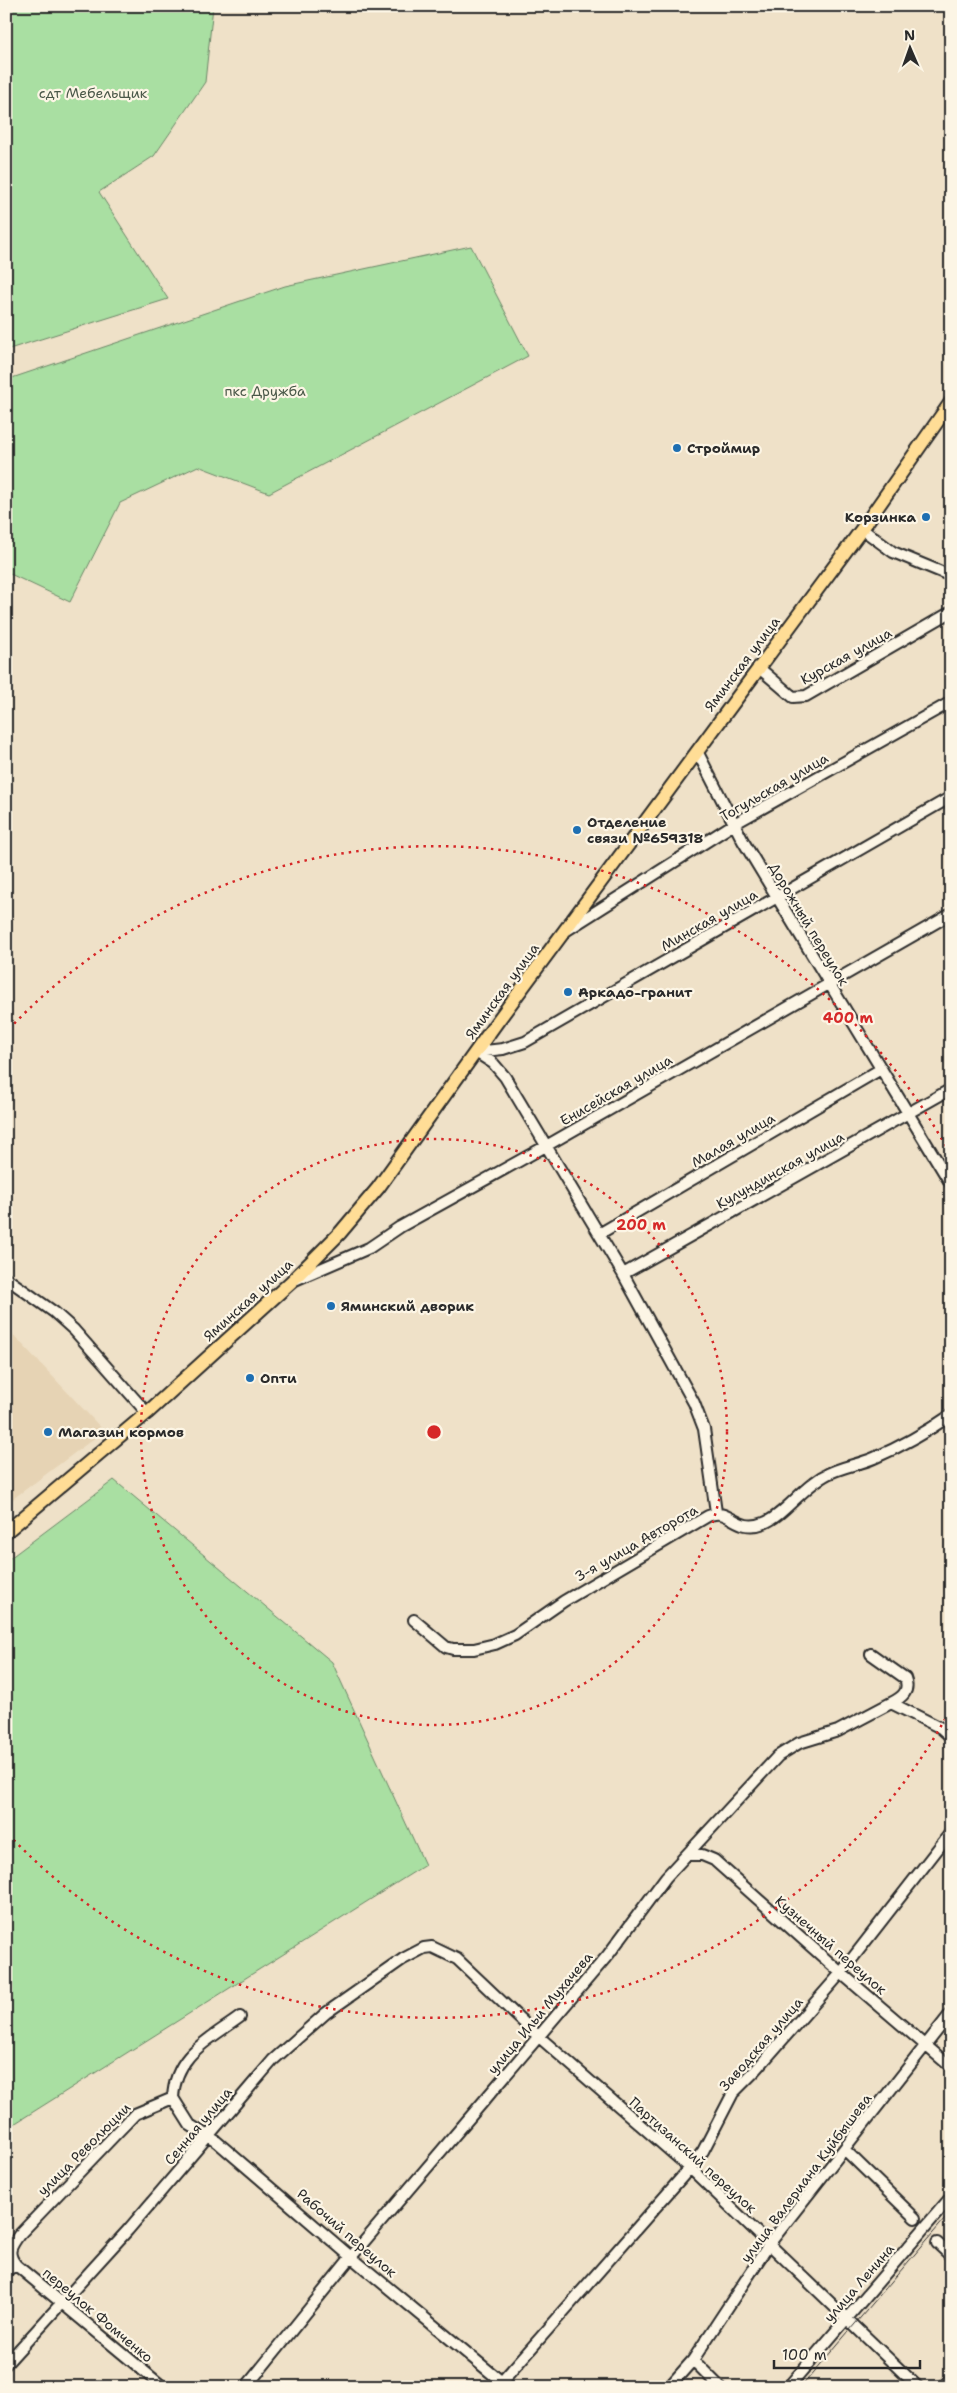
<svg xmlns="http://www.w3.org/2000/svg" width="957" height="2393" font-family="'Shantell Sans',sans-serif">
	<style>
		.built { fill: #e6d3b4 }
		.green { fill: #a9dfa2; stroke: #6a8566 }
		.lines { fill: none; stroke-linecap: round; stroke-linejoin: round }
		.minor-casing { stroke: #2b2b2b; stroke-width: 14 }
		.major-casing { stroke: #2b2b2b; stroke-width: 16 }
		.minor { stroke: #fcf5e5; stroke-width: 10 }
		.major { stroke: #ffdd96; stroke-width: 12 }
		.tram { stroke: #2b2b2b; stroke-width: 1 }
		.ring { fill: none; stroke: #d62828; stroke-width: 2.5; stroke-dasharray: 2.5 5 }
		.poi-dot { fill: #1f6fb2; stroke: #fcf5e5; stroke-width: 2 }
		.labels { text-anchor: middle; stroke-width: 4.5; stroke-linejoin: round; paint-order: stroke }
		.park-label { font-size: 14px; fill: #4a5849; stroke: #fcf5e5 }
		.poi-label { font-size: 14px; font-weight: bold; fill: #2b2b2b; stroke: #fcf5e5; text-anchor: start }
		.street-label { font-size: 14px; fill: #2b2b2b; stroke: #fcf5e5 }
		.centre { fill: #d62828; stroke: #fcf5e5; stroke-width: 2.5 }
		.ring-label { font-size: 15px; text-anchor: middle; font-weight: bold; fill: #d62828; stroke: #fcf5e5; stroke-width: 4.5; stroke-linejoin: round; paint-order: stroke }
	</style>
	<rect width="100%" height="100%" fill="#efe1c8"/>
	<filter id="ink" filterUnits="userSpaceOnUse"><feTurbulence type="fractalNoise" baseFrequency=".02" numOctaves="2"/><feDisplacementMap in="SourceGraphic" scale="10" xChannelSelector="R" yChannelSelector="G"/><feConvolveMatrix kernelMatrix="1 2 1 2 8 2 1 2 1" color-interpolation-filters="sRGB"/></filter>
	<g filter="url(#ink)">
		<path class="built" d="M6,1327L104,1431L6,1504Z"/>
		<path class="green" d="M6,6H213L205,82L154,156L99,192L168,299L6,350Z
			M471,246L528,356L269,493L198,466L120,503L70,602L6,572V380L285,286Z
			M114,1480L332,1662L425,1865L6,2129V1561Z"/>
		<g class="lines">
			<g class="minor-casing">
				<path id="minor" d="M862,529L893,552L951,576
					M758,667L793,697L806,696L951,612
					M697,751L743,841L951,1184
					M567,930L734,824L951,702
					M476,1052L503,1049L525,1042L951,797
					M476,1052L493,1063L505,1077L623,1274L694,1403L704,1429L716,1512
					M599,1234L881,1069
					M623,1274L951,1089
					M6,1278L54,1312L74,1330L147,1413
					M295,1280L369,1248L400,1227L546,1146L951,914
					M414,1620L446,1647L453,1649H474L495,1644L515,1635L564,1601L708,1516C730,1506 736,1534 764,1523C783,1516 803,1487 824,1476C839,1467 858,1465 874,1458C900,1447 928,1431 951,1415
					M871,1654L905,1678C910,1691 903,1697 891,1703L941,1728L951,1737
					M689,1855H702L714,1860L841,1973L951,2067
					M173,2098L190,2125L216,2141L351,2257L508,2387
					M844,2149L915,2218
					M937,2243L951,2256
					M16,2265L163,2387
					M6,2271L16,2265C6,2253 11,2246 19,2235L135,2114L173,2098C175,2054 209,2040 240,2017
					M693,2360L720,2387
					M6,2364L128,2230L273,2060L326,2013L403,1959L424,1948L432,1947L457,1959L538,2036L690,2168L918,2387
					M246,2387L351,2257L608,1955L666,1877L778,1756L799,1743L838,1731L891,1703
					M497,2387L690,2168L703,2151L733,2093L756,2070L841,1973L951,1832
					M669,2387L693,2360L770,2243L951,2013
					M788,2387L951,2197
					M943,2387L951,2378"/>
			</g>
			<g class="major-casing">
				<path id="major" d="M6,1532L147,1413L291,1282L340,1233L378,1188L497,1022L862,529L951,402"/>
			</g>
			<use href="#minor" class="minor"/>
			<use href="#major" class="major"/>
			<path class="tram" d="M801,2387L951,2212"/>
		</g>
	</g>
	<g class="ring">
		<circle cx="434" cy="1432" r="293"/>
		<path d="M949 1712A586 586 0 0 1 9 1835M9 1029A586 586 0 0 1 949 1152"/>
	</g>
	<g class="poi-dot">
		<circle cx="677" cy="448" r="5"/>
		<circle cx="926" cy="517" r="5"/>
		<circle cx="577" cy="830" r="5"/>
		<circle cx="568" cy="992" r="5"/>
		<circle cx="331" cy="1306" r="5"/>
		<circle cx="250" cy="1378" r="5"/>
		<circle cx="48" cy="1432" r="5"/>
	</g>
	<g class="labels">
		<g class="park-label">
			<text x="93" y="98">сдт Мебельщик</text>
			<text x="265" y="396">пкс Дружба</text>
		</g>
		<g class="poi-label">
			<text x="687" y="453">Строймир</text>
			<text x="916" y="522" text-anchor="end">Корзинка</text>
			<text x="587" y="827">Отделение<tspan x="587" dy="16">связи №659318</tspan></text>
			<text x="578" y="997">Аркадо-гранит</text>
			<text x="341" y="1311">Яминский дворик</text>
			<text x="260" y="1383">Опти</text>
			<text x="58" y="1437">Магазин кормов</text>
		</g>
		<g class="street-label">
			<text transform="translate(846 656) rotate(-29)" y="5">Курская улица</text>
			<text transform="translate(742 664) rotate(-53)" y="5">Яминская улица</text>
			<text transform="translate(774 787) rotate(-30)" y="5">Тогульская улица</text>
			<text transform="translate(709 920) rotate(-30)" y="5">Минская улица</text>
			<text transform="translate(809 924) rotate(59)" y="5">Дорожный переулок</text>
			<text transform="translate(502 991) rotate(-54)" y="5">Яминская улица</text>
			<text transform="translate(616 1090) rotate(-30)" y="5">Енисейская улица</text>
			<text transform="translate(733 1140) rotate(-30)" y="5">Малая улица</text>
			<text transform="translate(780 1170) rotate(-29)" y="5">Кулундинская улица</text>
			<text transform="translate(248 1300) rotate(-42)" y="5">Яминская улица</text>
			<text transform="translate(636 1543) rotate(-30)" y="5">3-я улица Авторота</text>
			<text transform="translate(831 1945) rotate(41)" y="5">Кузнечный переулок</text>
			<text transform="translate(540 2013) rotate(-50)" y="5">улица Ильи Мухачева</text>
			<text transform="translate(761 2044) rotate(-49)" y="5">Заводская улица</text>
			<text transform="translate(198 2126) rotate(-50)" y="5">Сенная улица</text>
			<text transform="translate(84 2149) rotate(-45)" y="5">улица Революции</text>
			<text transform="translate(693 2155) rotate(42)" y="5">Партизанский переулок</text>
			<text transform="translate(806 2178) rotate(-53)" y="5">улица Валериана Куйбышева</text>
			<text transform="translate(347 2233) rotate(41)" y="5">Рабочий переулок</text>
			<text transform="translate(859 2283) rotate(-49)" y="5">улица Ленина</text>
			<text transform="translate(98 2315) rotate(40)" y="5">переулок Фомченко</text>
		</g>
	</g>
	<circle cx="434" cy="1432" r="8" class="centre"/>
	<g class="ring-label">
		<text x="848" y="1023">400 m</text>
		<text x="641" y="1230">200 m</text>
	</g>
	<rect width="957" height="2393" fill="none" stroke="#fcf5e5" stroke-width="25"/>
	<rect x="12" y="12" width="932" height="2368" fill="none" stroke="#2b2b2b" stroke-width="2" filter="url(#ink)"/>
	<g transform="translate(910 48) rotate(358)" stroke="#fcf5e5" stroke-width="4" paint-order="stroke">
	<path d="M0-4L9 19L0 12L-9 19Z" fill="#2b2b2b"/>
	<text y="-8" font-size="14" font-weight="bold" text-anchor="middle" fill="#2b2b2b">N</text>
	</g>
	<path d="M774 2360v8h146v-8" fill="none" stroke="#2b2b2b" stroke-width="2.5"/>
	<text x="782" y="2360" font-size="15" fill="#2b2b2b" stroke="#fcf5e5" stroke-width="4" paint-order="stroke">100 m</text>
</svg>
